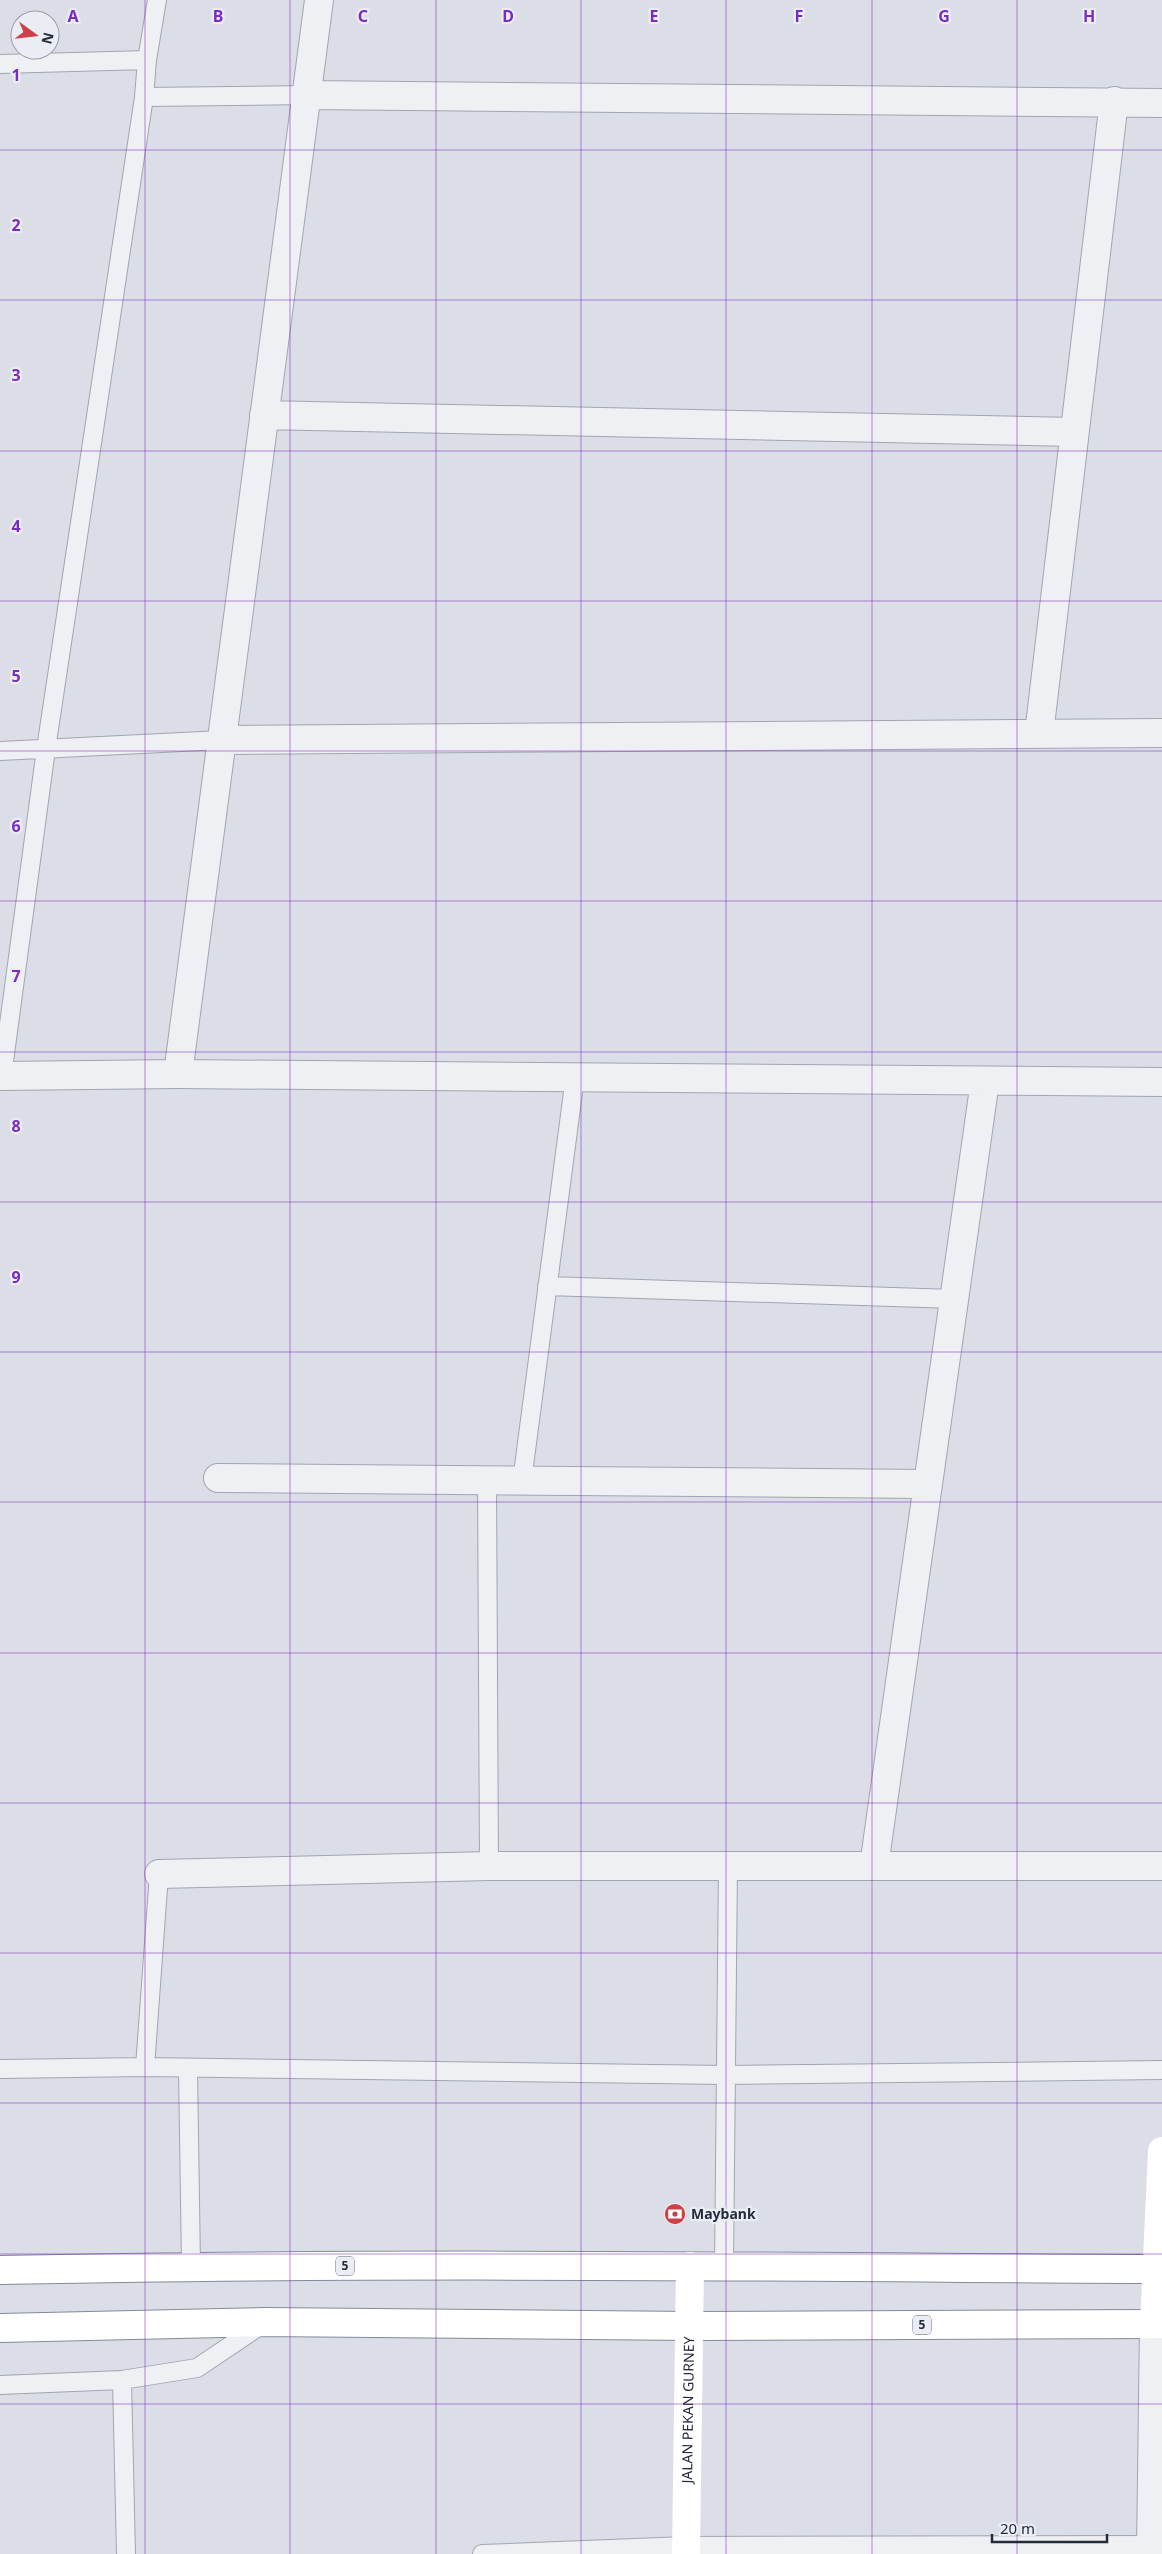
<svg xmlns="http://www.w3.org/2000/svg" width="1162" height="2554" font-family="'Noto Sans',sans-serif">
	<style>
		.lines { fill: none; stroke-linecap: round; stroke-linejoin: round }
		.lane-casing { stroke: #a1a5b0; stroke-width: 20 }
		.street-casing { stroke: #a1a5b0; stroke-width: 30 }
		.highway-casing { stroke: #838a9c; stroke-width: 30 }
		.lane { stroke: #eef0f4; stroke-width: 18 }
		.street { stroke: #eef0f4; stroke-width: 28 }
		.secondary { stroke: #fff; stroke-width: 28 }
		.highway { stroke: #fff; stroke-width: 28 }
		.grid { fill: none; stroke: #7b2cbf; stroke-width: 1; stroke-opacity: 0.55 }
		.labels { text-anchor: middle; stroke-width: 4.5; stroke-linejoin: round; paint-order: stroke }
		.shield { fill: #ebedf4; stroke: #616573; stroke-width: 1 }
		.shield-label { font-size: 12px; font-weight: bold; fill: #262b3c }
		.poi-label { font-size: 14px; font-weight: bold; fill: #262b3c; stroke: #ebedf4; text-anchor: start }
		.street-label { font-size: 14px; fill: #262b3c; stroke: #ebedf4 }
		.grid-label { font-size: 16px; text-anchor: middle; font-weight: bold; fill: #7b2cbf; stroke: #ebedf4; stroke-width: 4.5; stroke-linejoin: round; paint-order: stroke }
	</style>
	<rect width="100%" height="100%" fill="#dbdee6"/>
	<g class="lines">
		<g class="lane-casing">
			<path id="lane" d="M147,60L157,0
				M0,64L147,60L144,97L307,95
				M0,751L222,740
				M2,1076L46,749L144,97
				M547,1286L954,1299
				M487,1480L489,1866
				M522,1481L575,1077
				M159,1874L145,2067L726,2075L1162,2070
				M188,2068L191,2266
				M0,2069L145,2067
				M724,2267L728,1866
				M122,2380L126,2554
				M0,2385L122,2380L197,2368L264,2323
				M482,2554L686,2546L1162,2545"/>
		</g>
		<g class="street-casing">
			<path id="street" d="M307,95L1162,103
				M264,415L1074,432
				M1039,734L1114,101
				M222,740L1162,733
				M178,1074L319,0
				M0,1076L178,1074L1162,1082
				M985,1081L874,1866H1162
				M218,1478L927,1484
				M159,1874L489,1866H874
				M1151,2554L1154,2324"/>
		</g>
		<g class="highway-casing">
			<path id="highway" d="M0,2270C387,2262 775,2267 1162,2269
				M0,2328L265,2322L690,2326L1162,2324"/>
		</g>
		<use href="#lane" class="lane"/>
		<use href="#street" class="street"/>
		<g class="secondary">
			<path d="M1154,2324L1162,2151"/>
			<path id="s1" d="M686,2554L690,2266"/>
		</g>
		<use href="#highway" class="highway"/>
	</g>
	<path class="grid" d="M145,0V2554M290,0V2554M436,0V2554M581,0V2554M726,0V2554M872,0V2554M1017,0V2554M0,150H1162M0,300H1162M0,451H1162M0,601H1162M0,751H1162M0,901H1162M0,1052H1162M0,1202H1162M0,1352H1162M0,1502H1162M0,1653H1162M0,1803H1162M0,1953H1162M0,2103H1162M0,2254H1162M0,2404H1162"/>
	<defs>
		<g id="bank-disc" transform="scale(1.125)"><circle r="9.5" fill="#cc4046" stroke="#ebedf4"/><path d="M-6-4H6V4H-6ZM0-2.3a2.3 2.3 0 1 0 0 4.6a2.3 2.3 0 1 0 0-4.6Z" fill="#fff"/></g>
	</defs>
	<g fill-rule="evenodd">
		<use href="#bank-disc" x="675" y="2214"/>
	</g>
	<g class="labels">
		<g class="shield">
			<rect x="336" y="2256.5" width="18" height="19" rx="4"/>
			<rect x="913" y="2315.5" width="18" height="19" rx="4"/>
		</g>
		<g class="shield-label">
			<text x="345" y="2270">5</text>
			<text x="922" y="2329">5</text>
		</g>
		<g class="poi-label">
			<text x="691" y="2219">Maybank</text>
		</g>
		<g class="street-label">
			<text dy="5" stroke="none"><textPath href="#s1" startOffset="144">JALAN PEKAN GURNEY</textPath></text>
		</g>
	</g>
	<g class="grid-label">
		<text x="73" y="22">A</text>
		<text x="218" y="22">B</text>
		<text x="363" y="22">C</text>
		<text x="508" y="22">D</text>
		<text x="654" y="22">E</text>
		<text x="799" y="22">F</text>
		<text x="944" y="22">G</text>
		<text x="1089" y="22">H</text>
		<text x="16" y="81">1</text>
		<text x="16" y="231">2</text>
		<text x="16" y="381">3</text>
		<text x="16" y="532">4</text>
		<text x="16" y="682">5</text>
		<text x="16" y="832">6</text>
		<text x="16" y="982">7</text>
		<text x="16" y="1132">8</text>
		<text x="16" y="1283">9</text>
	</g>
	<g transform="translate(35 35) rotate(105)"><circle r="24" fill="#ebedf4" stroke="#9c9faa"/>
	<path d="M0-4L9 19L0 12L-9 19Z" fill="#cc4046"/>
	<text y="-8" font-size="14" font-weight="bold" text-anchor="middle" fill="#262b3c">N</text>
	</g>
	<path d="M992 2534v8h115v-8" fill="none" stroke="#262b3c" stroke-width="2.5"/>
	<text x="1000" y="2534" font-size="15" fill="#262b3c" stroke="#ebedf4" stroke-width="4" paint-order="stroke">20 m</text>
</svg>
